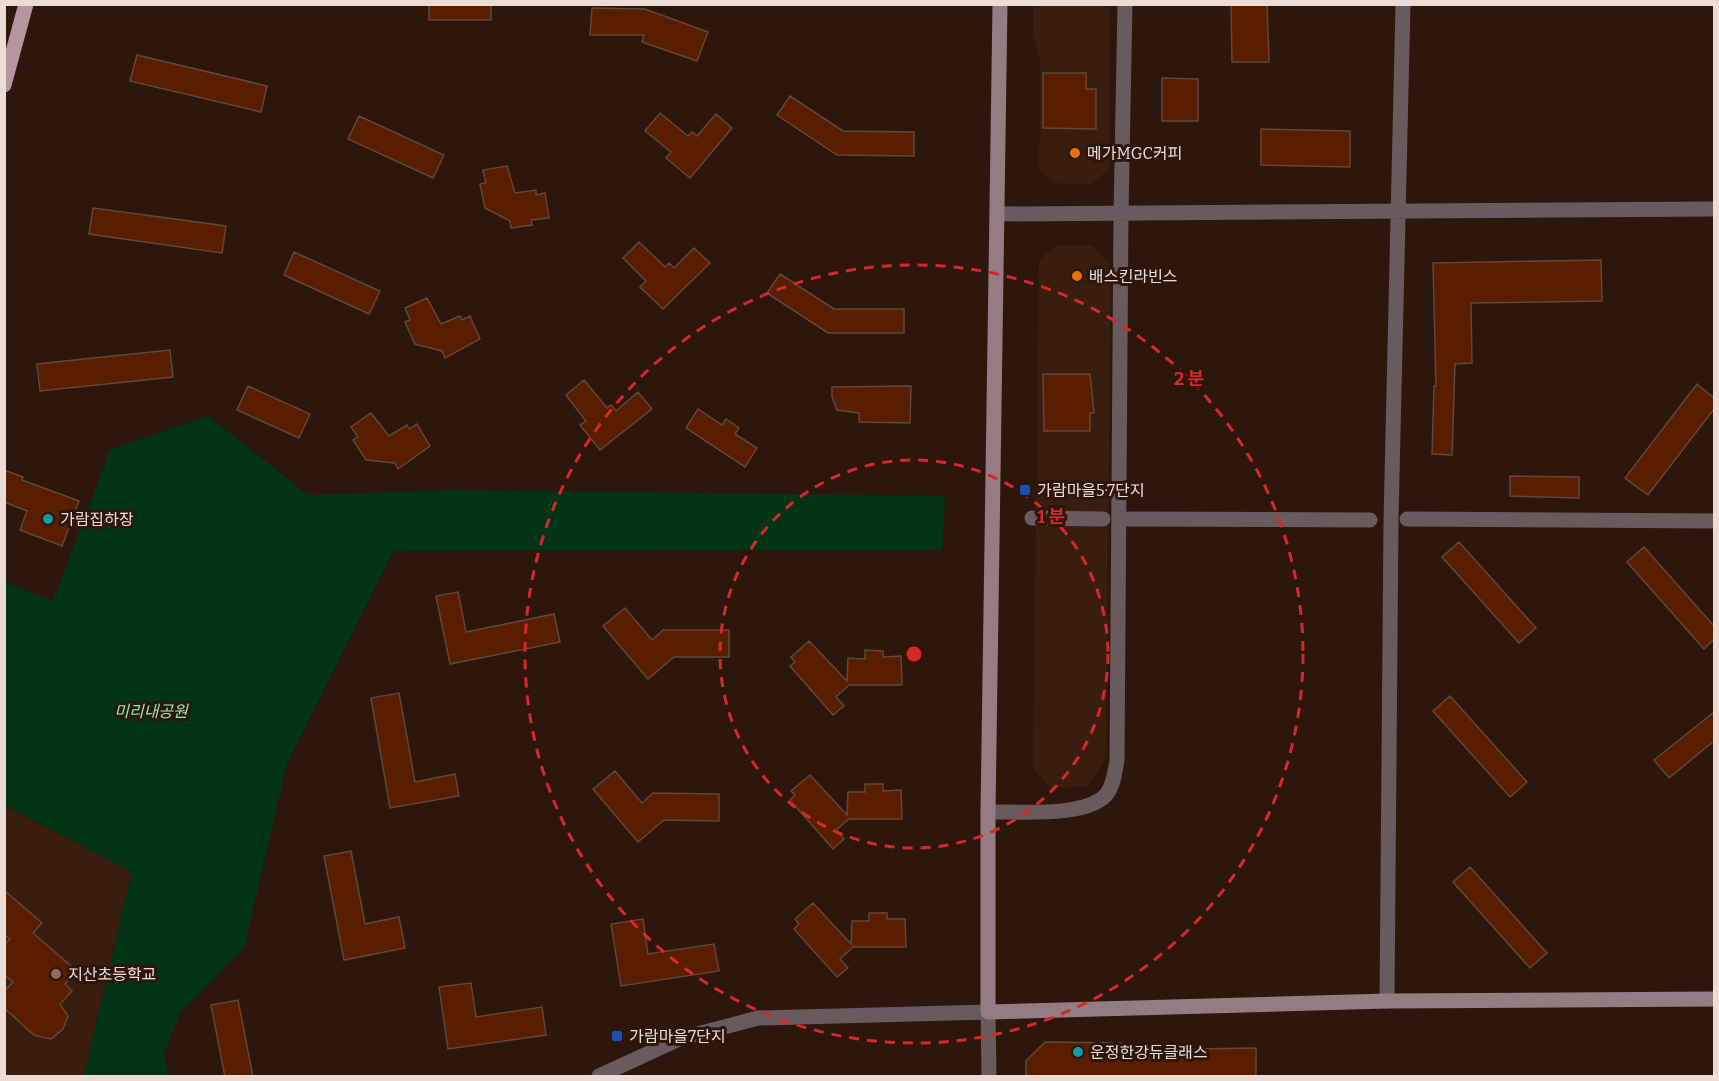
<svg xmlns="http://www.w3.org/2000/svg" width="1719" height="1081" font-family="Bitter,'Noto Sans KR',serif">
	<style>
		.built { fill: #391d0e }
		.green { fill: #023515 }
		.building { fill: #591d00; stroke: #61463a; stroke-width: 1.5 }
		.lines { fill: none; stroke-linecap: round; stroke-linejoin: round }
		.street { stroke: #685a5d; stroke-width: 15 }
		.secondary { stroke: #937d82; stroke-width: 15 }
		.primary { stroke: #b4979e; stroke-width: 15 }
		.ring { fill: none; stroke: #d62828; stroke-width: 3; stroke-dasharray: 10 8 }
		.food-dot { fill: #e8710a; stroke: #2d160b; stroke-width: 2 }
		.transit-dot { fill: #1a4fb4; stroke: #2d160b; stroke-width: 2 }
		.culture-dot { fill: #0f9aa8; stroke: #2d160b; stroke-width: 2 }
		.education-dot { fill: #8d6e63; stroke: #2d160b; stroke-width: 2 }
		.labels { text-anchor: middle; stroke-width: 6; stroke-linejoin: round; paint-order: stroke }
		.poi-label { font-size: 16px; fill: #ecdcd4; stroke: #2d160b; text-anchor: start }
		.park-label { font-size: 16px; font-style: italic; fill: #91eaa7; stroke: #2d160b }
		.centre { fill: #d62828; stroke: #2d160b; stroke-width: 3 }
		.ring-label { font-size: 18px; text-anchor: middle; font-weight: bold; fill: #d62828; stroke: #2d160b; stroke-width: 6; stroke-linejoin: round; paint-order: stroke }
	</style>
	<rect width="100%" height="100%" fill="#2d160b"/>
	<path class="built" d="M1033,5H1110L1109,169L1091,185L1053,183L1039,169L1040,62L1033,35Z
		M1057,245H1092L1111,265L1106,758L1087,787L1050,788L1033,768L1039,260Z
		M4,805L132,872L84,1076H5Z"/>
	<path class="green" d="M208,416L308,495L458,490L945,496L942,550L393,551L287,763L244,948L180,1013L164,1053L168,1076H84L132,872L5,805V582L53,601L110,450Z"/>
	<path class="building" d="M429,4H491V20H429Z
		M1231,4H1267L1269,62H1232Z
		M592,8L645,9L708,32L697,61L642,42L644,35H590Z
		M137,55L267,86L261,112L130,81Z
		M1043,73H1086V89H1096V129L1043,128Z
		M1162,78L1198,79V121H1162Z
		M790,96L843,131L914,132V156L837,155L777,115Z
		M660,113L688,136L692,132L697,136L716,114L732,128L690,178L666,158L671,152L645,131Z
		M359,116L444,155L433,178L348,139Z
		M1261,129L1350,131V167L1261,165Z
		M507,166L515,193L536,190V195L545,193L549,218L531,220L532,225L511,228L510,221L485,208L480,184L486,183L483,170Z
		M93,208L226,226L222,253L89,234Z
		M639,242L665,267L669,263L674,268L694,248L710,263L663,309L640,287L646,281L623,258Z
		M294,252L380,291L369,314L284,275Z
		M1601,260L1602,301L1471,303L1472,363L1455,364L1452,455L1432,454L1434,386H1436L1433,263Z
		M780,274L834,309H904V333H828L767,293Z
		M427,298L441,324L460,316L462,320L470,316L480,339L445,358L442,351L415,344L405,322L410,320L405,308Z
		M170,350L173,377L40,391L37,364Z
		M1043,374H1090L1094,413H1090V431H1044Z
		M584,380L607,408L611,405L616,411L638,392L652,409L600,450L580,425L586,421L566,395Z
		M1697,384L1714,398V409L1648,495L1625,478Z
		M248,386L310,414L299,438L237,410Z
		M911,386L910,423L859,422V413L837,410L832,397V387Z
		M698,409L722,425L726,419L739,428L735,434L757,448L745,467L686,428Z
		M371,413L389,436L407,425L409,429L417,424L430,446L398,469L395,463L366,460L353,440L358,437L351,427Z
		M4,470L23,477L22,480L79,501L62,546L20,530L27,511L4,502Z
		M1510,476L1579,477V498L1510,496Z
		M1459,542L1536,628L1519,643L1442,557Z
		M1644,547L1714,626V639L1704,649L1627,562Z
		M458,592L466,632L554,614L560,642L450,664L436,596Z
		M625,608L652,640L663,630H729V657H674L648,679L603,626Z
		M809,641L847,681L848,658L865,659V650L883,651V657L901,656L902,685H849L836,697L844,706L833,715L790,666L795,662L791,657Z
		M399,693L415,782L455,774L459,796L390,808L371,698Z
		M1450,696L1527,782L1510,797L1433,711Z
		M1714,712V741L1669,778L1654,760Z
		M615,771L642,803L653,793L719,794V821L664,820L638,842L593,789Z
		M810,775L847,815L848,792H865V784H883V791L901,790L902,819H849L836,830L844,839L833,849L790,800L795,795L791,791Z
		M351,851L365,924L399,917L405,948L344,960L324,856Z
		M1470,867L1547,953L1530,968L1453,882Z
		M4,890L42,923L33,933L77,971L65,984L72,991L60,1004L68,1016L63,1029L51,1039L34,1035L4,1008V991L13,982L4,975V945L10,939L4,934Z
		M813,903L851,944L852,921H869V913H887V919H905L906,947H853L840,959L848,968L837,977L794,929L799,924L795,919Z
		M643,919L648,954L714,944L719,971L621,986L611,924Z
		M471,983L476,1017L542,1007L546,1035L448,1049L439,987Z
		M238,1000L253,1077H225L211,1005Z
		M1045,1042L1122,1043V1050L1256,1048V1077H1026V1061Z"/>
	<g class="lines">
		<path class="street" d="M999,214L1714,209
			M1032,518L1103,519
			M1128,519L1370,520
			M1407,519L1714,521
			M988,812C1018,811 1084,818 1106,795C1114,785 1115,771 1117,760L1121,213L1125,4
			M1387,1001L1391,520L1403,4
			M599,1076L679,1039L758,1018L988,1012L989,1076"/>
		<path class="secondary" d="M1000,4L988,812V1012L1387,1001L1714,999"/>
		<path class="primary" d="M4,85L26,4"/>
	</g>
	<g class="ring">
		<circle cx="914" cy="654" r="194"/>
		<circle cx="914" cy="654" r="389"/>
	</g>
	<g class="food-dot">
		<circle cx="1075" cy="153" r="6"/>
		<circle cx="1077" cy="276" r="6"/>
	</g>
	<g class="transit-dot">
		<rect x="1019" y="484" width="12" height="12" rx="3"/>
		<rect x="611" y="1030" width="12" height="12" rx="3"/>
	</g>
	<g class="culture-dot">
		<circle cx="48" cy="519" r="6"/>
		<circle cx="1078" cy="1052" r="6"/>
	</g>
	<circle class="education-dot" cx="56" cy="974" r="6"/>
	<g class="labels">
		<g class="poi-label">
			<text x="1087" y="159">메가MGC커피</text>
			<text x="1089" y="282">배스킨라빈스</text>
			<text x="1037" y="496">가람마을5·7단지</text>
			<text x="60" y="525">가람집하장</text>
			<text x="68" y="980">지산초등학교</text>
			<text x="629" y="1042">가람마을7단지</text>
			<text x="1090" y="1058">운정한강듀클래스</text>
		</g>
		<g class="park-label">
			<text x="151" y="717">미리내공원</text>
		</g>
	</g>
	<circle cx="914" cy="654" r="9" class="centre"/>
	<g class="ring-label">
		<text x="1189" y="385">2 분</text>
		<text x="1051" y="523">1 분</text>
	</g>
	<rect width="1719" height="1081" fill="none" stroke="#ecdcd4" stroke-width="12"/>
</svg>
